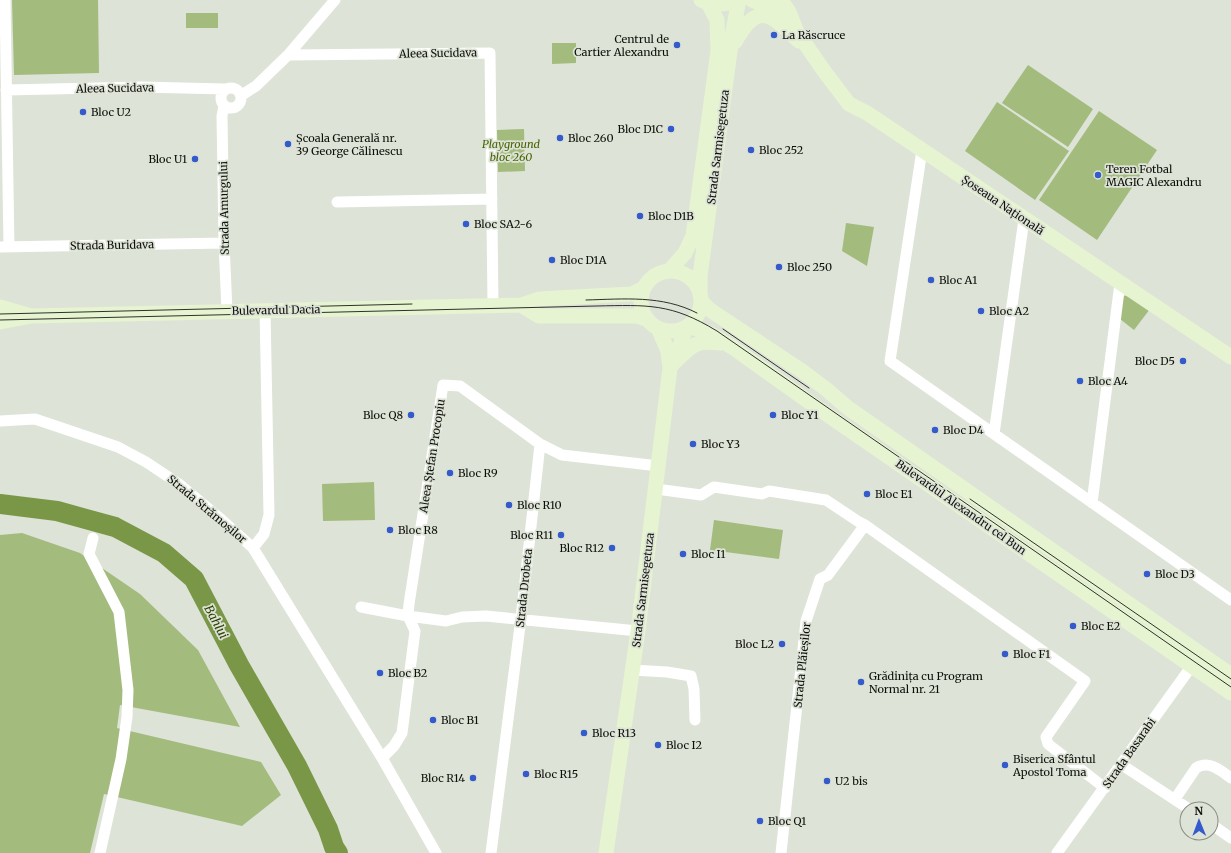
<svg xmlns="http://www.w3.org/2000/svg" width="1231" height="853" font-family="Merriweather,serif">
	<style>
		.green { fill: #a3bc7e }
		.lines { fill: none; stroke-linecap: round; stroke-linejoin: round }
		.river { stroke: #799746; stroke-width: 20 }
		.street { stroke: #fff; stroke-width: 11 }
		.secondary { stroke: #e7f4d1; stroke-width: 15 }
		.tram { stroke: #2e312a; stroke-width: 1 }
		.poi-dot { fill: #345acb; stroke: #dde3d6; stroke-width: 1.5 }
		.labels { text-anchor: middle; stroke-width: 3.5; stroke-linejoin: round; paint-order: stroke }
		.poi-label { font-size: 11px; fill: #0d0f0a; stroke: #dde3d6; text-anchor: start }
		.street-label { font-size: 11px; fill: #0d0f0a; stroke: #dde3d6 }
		.park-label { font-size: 11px; font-style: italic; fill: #466202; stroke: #dde3d6 }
		.water-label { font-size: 12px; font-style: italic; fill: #2c3f00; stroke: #dde3d6 }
	</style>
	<rect width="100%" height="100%" fill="#dde3d6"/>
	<path class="green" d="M12,0H98L99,73L14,75Z
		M186,13H218V28H186Z
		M552,43H576V63L552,64Z
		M1028,65L1093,109L1068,147L1002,103Z
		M997,102L1069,151L1035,200L965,151Z
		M1099,111L1157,150L1097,240L1039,200Z
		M524,129L525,171L498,172L497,130Z
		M846,223L874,227L867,266L842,251Z
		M1132,295L1150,309L1134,330L1120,319L1123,296Z
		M374,482L375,520L323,521L322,484Z
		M714,520L783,530L779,559L710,550Z
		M22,533L80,553L140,594L198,650L240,727L120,705L117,728L261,762L281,795L242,826L104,794L90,853H0V535Z"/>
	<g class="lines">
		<path class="river" d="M0,504L57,511L115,527L164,553L194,579L239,665L297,766L328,829L334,847L338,853"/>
		<path class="street" d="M5,0L9,247
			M288,55L490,53L493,305
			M221 98a10 10 0 1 1 20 0a10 10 0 1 1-20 0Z
			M6,90L141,87L225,89
			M242,95L256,86L288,55L335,0
			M224,106L222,116L224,243L227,311
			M922,150L890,361L1231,600
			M337,202L492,199
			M0,247L224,243
			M0,421L35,419L118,447L146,462L179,484L222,520L253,548L382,758L436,853
			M994,434L1024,219
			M656,489L701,495L714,487L762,494L769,491L826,500L859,522L865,525L828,575L820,579L806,621L781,853
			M1092,503L1120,283
			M865,525L1085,681L1046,737L1048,744L1105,788
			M93,538L89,554L119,612L128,690L127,717L121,759L100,853
			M253,548L264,534L269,515L265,310
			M361,607L408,616L446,621L462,617L486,616L638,631
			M632,670L667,672L691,676L694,689L695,720
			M382,758L394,746L402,733L415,631L408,616L409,604L443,385L460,386L540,444L562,455L659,466
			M1122,765L1189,809
			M1175,799L1196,768C1209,760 1220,770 1231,778
			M1211,824L1231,838
			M491,853L521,618L540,444
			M1057,853L1196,660"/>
		<path class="secondary" d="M701,0C713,5 724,6 735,0
			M752,0L772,8L782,17
			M781,0L789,12L797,32L824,71L849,104L867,113L1231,357
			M735,42C758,0 771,14 799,41
			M669,271L685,253L693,236L718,51L717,20L708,3
			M641 301a30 30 0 1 1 60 0a30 30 0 1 1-60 0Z
			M700,294V276L732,36L739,0
			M701,301L710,310L802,371L826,389L848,408L1231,675
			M521,305L539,316H637L648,320
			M0,307L31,316
			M0,322L32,316L521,305L539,299L632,294L644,288
			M676,361C693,344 696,340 721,343
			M670,368C680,355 679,339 688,326L709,333L732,347L819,409L1231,693
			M606,853L638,631L670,368L668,351L658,328"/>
		<path class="tram" d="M586,300C624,299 662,295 697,313
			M0,314L412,304
			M0,320L596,306C648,305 671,303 717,331L1231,687
			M723,329L809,388
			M970,499L1231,679"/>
	</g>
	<g class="poi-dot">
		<circle cx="774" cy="35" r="4"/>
		<circle cx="677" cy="45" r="4"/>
		<circle cx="83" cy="112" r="4"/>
		<circle cx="671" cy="129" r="4"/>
		<circle cx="560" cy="138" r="4"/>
		<circle cx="288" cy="144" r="4"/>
		<circle cx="751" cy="150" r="4"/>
		<circle cx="195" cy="159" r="4"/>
		<circle cx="1098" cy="175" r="4"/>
		<circle cx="640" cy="216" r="4"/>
		<circle cx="466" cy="224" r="4"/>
		<circle cx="552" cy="260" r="4"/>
		<circle cx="779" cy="267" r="4"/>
		<circle cx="931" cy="280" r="4"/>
		<circle cx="981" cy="311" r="4"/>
		<circle cx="1183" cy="361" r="4"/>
		<circle cx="1080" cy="381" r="4"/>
		<circle cx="411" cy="415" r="4"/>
		<circle cx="773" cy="415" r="4"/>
		<circle cx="935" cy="430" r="4"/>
		<circle cx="693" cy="444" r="4"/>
		<circle cx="450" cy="473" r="4"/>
		<circle cx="867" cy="494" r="4"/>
		<circle cx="509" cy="505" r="4"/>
		<circle cx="390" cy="530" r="4"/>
		<circle cx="561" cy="535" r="4"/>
		<circle cx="612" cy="548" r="4"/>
		<circle cx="683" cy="554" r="4"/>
		<circle cx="1147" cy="574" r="4"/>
		<circle cx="1073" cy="626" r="4"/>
		<circle cx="782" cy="644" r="4"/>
		<circle cx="1005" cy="654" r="4"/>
		<circle cx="380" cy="673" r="4"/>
		<circle cx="861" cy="682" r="4"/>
		<circle cx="433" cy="720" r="4"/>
		<circle cx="584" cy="733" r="4"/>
		<circle cx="658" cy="745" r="4"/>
		<circle cx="1005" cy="765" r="4"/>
		<circle cx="526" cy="774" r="4"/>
		<circle cx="473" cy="778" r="4"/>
		<circle cx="827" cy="781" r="4"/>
		<circle cx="760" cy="821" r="4"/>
	</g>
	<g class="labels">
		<g class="poi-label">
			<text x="782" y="39">La Răscruce</text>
			<text x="669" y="43" text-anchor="end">Centrul de<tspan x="669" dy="13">Cartier Alexandru</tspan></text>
			<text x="91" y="116">Bloc U2</text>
			<text x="663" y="133" text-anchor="end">Bloc D1C</text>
			<text x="296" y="142">Școala Generală nr.<tspan x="296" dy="13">39 George Călinescu</tspan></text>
			<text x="568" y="142">Bloc 260</text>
			<text x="759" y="154">Bloc 252</text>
			<text x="187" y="163" text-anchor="end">Bloc U1</text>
			<text x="1106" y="173">Teren Fotbal<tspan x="1106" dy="13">MAGIC Alexandru</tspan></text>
			<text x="648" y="220">Bloc D1B</text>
			<text x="474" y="228">Bloc SA2-6</text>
			<text x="560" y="264">Bloc D1A</text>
			<text x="787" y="271">Bloc 250</text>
			<text x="939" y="284">Bloc A1</text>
			<text x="989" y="315">Bloc A2</text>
			<text x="1175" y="365" text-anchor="end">Bloc D5</text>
			<text x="1088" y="385">Bloc A4</text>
			<text x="403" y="419" text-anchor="end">Bloc Q8</text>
			<text x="781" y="419">Bloc Y1</text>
			<text x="943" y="434">Bloc D4</text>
			<text x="701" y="448">Bloc Y3</text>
			<text x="458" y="477">Bloc R9</text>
			<text x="875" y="498">Bloc E1</text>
			<text x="517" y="509">Bloc R10</text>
			<text x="398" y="534">Bloc R8</text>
			<text x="553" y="539" text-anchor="end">Bloc R11</text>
			<text x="604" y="552" text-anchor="end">Bloc R12</text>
			<text x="691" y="558">Bloc I1</text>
			<text x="1155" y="578">Bloc D3</text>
			<text x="1081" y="630">Bloc E2</text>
			<text x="774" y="648" text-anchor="end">Bloc L2</text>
			<text x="1013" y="658">Bloc F1</text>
			<text x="388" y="677">Bloc B2</text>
			<text x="869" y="680">Grădinița cu Program<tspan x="869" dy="13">Normal nr. 21</tspan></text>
			<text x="441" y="724">Bloc B1</text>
			<text x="592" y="737">Bloc R13</text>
			<text x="666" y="749">Bloc I2</text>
			<text x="1013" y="763">Biserica Sfântul<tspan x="1013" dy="13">Apostol Toma</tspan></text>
			<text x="534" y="778">Bloc R15</text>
			<text x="465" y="782" text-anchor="end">Bloc R14</text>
			<text x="835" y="785">U2 bis</text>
			<text x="768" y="825">Bloc Q1</text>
		</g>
		<g class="street-label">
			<text transform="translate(438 53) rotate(-1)" y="4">Aleea Sucidava</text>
			<text transform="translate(115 88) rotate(-1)" y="4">Aleea Sucidava</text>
			<text transform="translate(718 147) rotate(-83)" y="4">Strada Sarmisegetuza</text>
			<text transform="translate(1003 205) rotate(34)" y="4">Șoseaua Națională</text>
			<text transform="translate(224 208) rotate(-91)" y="4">Strada Amurgului</text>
			<text transform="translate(112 245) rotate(-1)" y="4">Strada Buridava</text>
			<text transform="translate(276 310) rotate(-1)" y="4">Bulevardul Dacia</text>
			<text transform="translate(432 456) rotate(-81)" y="4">Aleea Ștefan Procopiu</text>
			<text transform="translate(961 507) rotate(35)" y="4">Bulevardul Alexandru cel Bun</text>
			<text transform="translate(207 509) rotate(40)" y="4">Strada Strămoșilor</text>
			<text transform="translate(524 588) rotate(-84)" y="4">Strada Drobeta</text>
			<text transform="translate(643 590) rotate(-83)" y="4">Strada Sarmisegetuza</text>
			<text transform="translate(802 665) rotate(-84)" y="4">Strada Plăieșilor</text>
			<text transform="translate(1129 753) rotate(-55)" y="4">Strada Basarabi</text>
		</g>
		<g class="park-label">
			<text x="511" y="148">Playground<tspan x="511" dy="13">bloc 260</tspan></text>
		</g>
		<g class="water-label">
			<text transform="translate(216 622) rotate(62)" y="4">Bahlui</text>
		</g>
	</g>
	<g transform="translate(1199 821) rotate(359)"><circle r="19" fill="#dde3d6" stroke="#8a8e84"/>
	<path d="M0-3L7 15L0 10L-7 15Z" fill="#345acb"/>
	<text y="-6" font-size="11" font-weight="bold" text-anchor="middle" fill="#0d0f0a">N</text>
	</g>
</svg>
